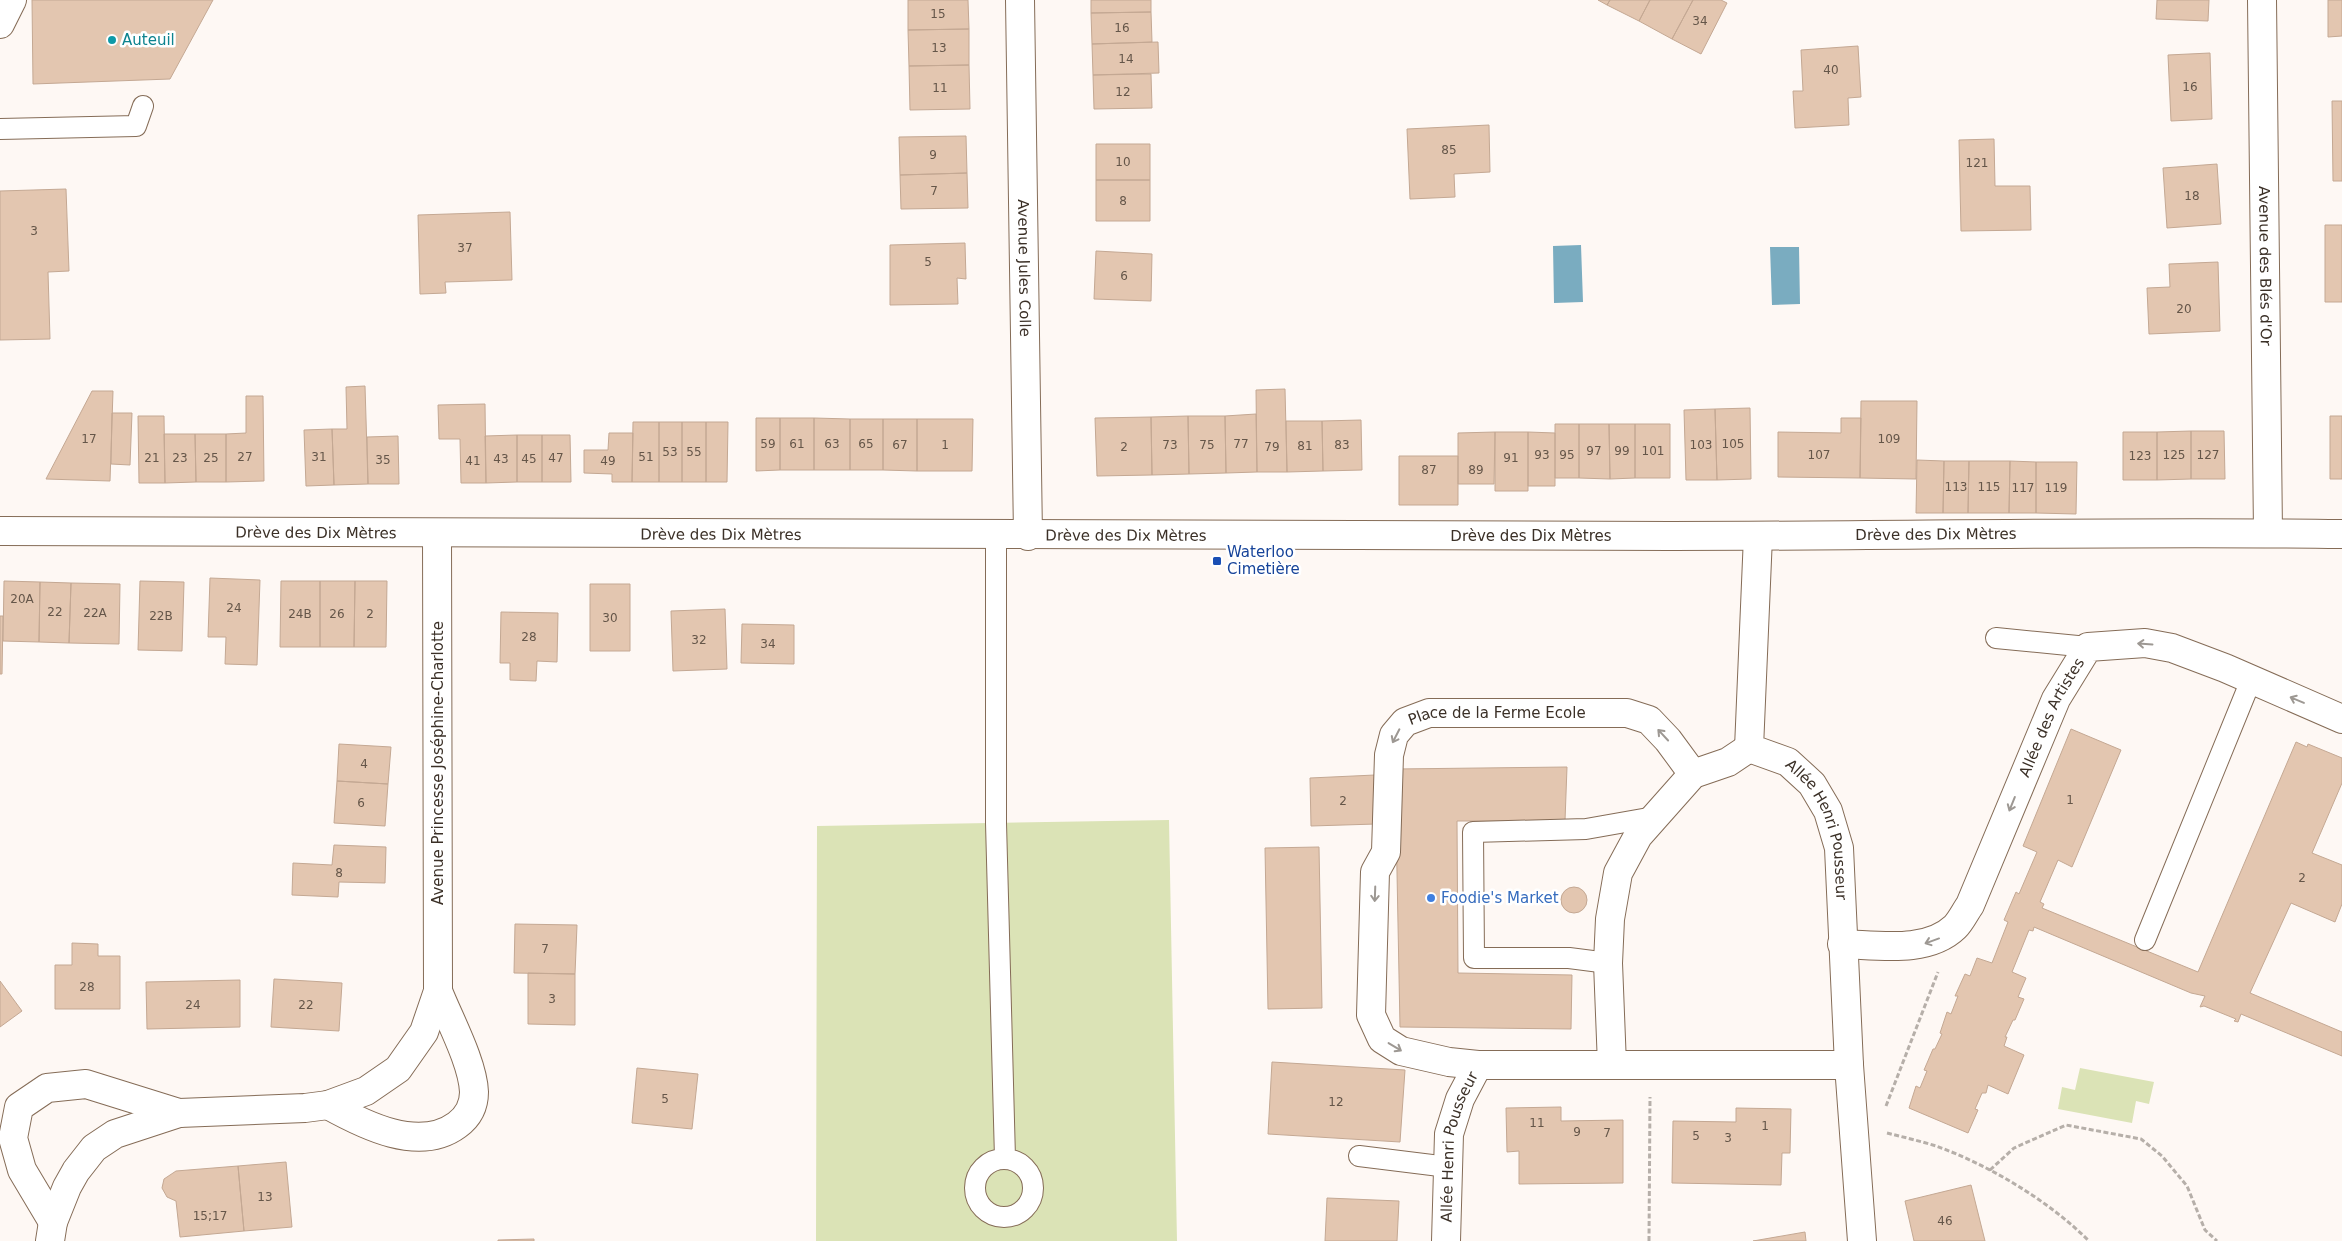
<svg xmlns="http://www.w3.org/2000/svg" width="2342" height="1241" font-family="'DejaVu Sans',sans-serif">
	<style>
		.green { fill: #dbe3b6 }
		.water { fill: #7aacc0 }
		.building { fill: #e3c6b0; stroke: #c4a893 }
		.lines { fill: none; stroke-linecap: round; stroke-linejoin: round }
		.lane-casing { stroke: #856c57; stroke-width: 22 }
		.street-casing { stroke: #856c57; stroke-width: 30 }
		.path { stroke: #b6afa9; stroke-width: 3; stroke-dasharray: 5 2.5; stroke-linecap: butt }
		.lane { stroke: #fff; stroke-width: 20 }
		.street { stroke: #fff; stroke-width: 28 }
		.oneway { stroke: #9d9893 }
		.culture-dot { fill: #0f9aa8; stroke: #fff; stroke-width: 2 }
		.transit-dot { fill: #1a4fb4; stroke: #fff; stroke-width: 2 }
		.shop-dot { fill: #3f7fe0; stroke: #fff; stroke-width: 2 }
		.labels { text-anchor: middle; stroke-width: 5; stroke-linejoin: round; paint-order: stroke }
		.number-label { font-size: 12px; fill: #655649 }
		.culture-label { font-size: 15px; fill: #0d838f; stroke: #fff; text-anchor: start }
		.street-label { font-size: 15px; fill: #3b3027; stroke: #fff }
		.transit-label { font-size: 15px; fill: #164399; stroke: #fff; text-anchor: start }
		.shop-label { font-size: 15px; fill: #366cbe; stroke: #fff; text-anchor: start }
	</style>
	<rect width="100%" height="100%" fill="#fef8f4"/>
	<path class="green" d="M1169,820L1177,1241H816L817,826Z
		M2080,1068L2154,1082L2149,1104L2136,1101L2132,1123L2058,1109L2062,1087L2075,1090Z"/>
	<path class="water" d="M1581,245L1583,302L1554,303L1553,246Z
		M1770,247H1799L1800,304L1772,305Z"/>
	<path class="building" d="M32,0H213L170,79L33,84Z
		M908,0H968L969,29L908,30Z
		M1091,0H1151V12L1091,13Z
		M1598,0H1610L1607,5Z
		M1610,0H1650L1639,21L1607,5Z
		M1650,0H1693L1672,39L1639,21Z
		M1693,0H1721L1727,3L1701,54L1672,39Z
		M2157,0H2209L2208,21L2156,19Z
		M2328,0H2342V36L2328,37Z
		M1151,12L1152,42L1092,44L1091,13Z
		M969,29V65L909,66L908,30Z
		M1158,42L1159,73L1093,75L1092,44Z
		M1858,46L1861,97L1848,98L1849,125L1795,128L1793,91H1803L1801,50Z
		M2210,53L2212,119L2171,121L2168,55Z
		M969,65L970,109L910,110L909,66Z
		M1151,74L1152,108L1094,109L1093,75Z
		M2332,101H2342V181H2333Z
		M1489,125L1490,172L1454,174L1455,197L1410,199L1407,129Z
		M966,136L967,173L900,175L899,137Z
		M1994,139L1995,186H2030L2031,230L1961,231L1959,140Z
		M1096,144H1150V180H1096Z
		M2217,164L2221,224L2167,228L2163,168Z
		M967,173L968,208L901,209L900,175Z
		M1096,180H1150V221H1096Z
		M66,189L69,271L48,272L50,339L0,340V191Z
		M510,212L512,280L445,282L446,293L420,294L418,215Z
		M2325,225H2342V302H2325Z
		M965,243L966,279L957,278L958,304L890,305V245Z
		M1096,251L1152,254L1151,301L1094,299Z
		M2218,262L2220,331L2149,334L2147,288L2170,287L2169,264Z
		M365,386L368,484L334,485L332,429H347L346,387Z
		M1285,389L1287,472H1257L1256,390Z
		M92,391H113L110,481L46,479Z
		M246,396H263L264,481L226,482V434L246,433Z
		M1861,401H1917L1916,479L1860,478Z
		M485,404L486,483H461L460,439H439L438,405Z
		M1750,408L1751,479L1717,480L1715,409Z
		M1715,409L1717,480H1686L1684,410Z
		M112,413H132L130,465L111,464Z
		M1256,414L1257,472L1226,473L1225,416Z
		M138,416H164L165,483H139Z
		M1188,416L1189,474L1152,475L1151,417Z
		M1188,416H1225L1226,473L1189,474Z
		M2330,416H2342V479H2330Z
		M1151,417L1152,475L1097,476L1095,418Z
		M756,418H780V470L756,471Z
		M780,418H814V470H780Z
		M814,418L850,419V470H814Z
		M1841,418H1861L1860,478L1778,477V432L1841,433Z
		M850,419H883V470H850Z
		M883,419H917V471L883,470Z
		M917,419H973L972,471H917Z
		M1361,420L1362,470L1323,471L1322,421Z
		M1286,421H1322L1323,471L1287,472Z
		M633,422H659V482H632Z
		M659,422H682V482H659Z
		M682,422H706V482H682Z
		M706,422H728L727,482H706Z
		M1555,424H1579V478H1555Z
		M1579,424H1609L1610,479L1579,478Z
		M1609,424H1635V478L1610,479Z
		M1635,424H1670V478H1635Z
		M332,429L334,485L306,486L304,430Z
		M2191,431H2224L2225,479H2191Z
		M2191,431V479L2157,480V432Z
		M1495,432L1494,484H1458V433Z
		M1495,432H1528V491H1495Z
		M1528,432L1555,433V486H1528Z
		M2123,432H2157V480H2123Z
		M609,433H633L632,482H612V474L584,473V450H608Z
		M164,434H195L196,482L165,483Z
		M195,434H226V482H196Z
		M517,435H542V482H517Z
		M517,435V482L486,483L485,436Z
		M542,435H570L571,482H542Z
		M398,436L399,484H368L367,437Z
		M1399,456H1458V505H1399Z
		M1917,460L1944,461L1943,513H1916Z
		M1944,461H1969L1968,513H1943Z
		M1969,461H2010L2009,513H1968Z
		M2010,461L2036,462V513H2009Z
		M2036,462H2077L2076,514L2036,513Z
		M210,578L260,580L257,665L225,664L226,637H208Z
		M4,581L40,582L39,642L3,641Z
		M140,581L184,582L182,651L138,650Z
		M281,581H320V647H280Z
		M320,581H355L354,647H320Z
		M355,581H387L386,647H354Z
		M40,582L71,583L69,643L39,642Z
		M71,583L120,584L119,644L69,643Z
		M590,584H630V651H590Z
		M725,609L727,669L673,671L671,611Z
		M501,612L558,613L557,662L537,661L536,681L510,680V663H500Z
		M0,616H3L2,674H0Z
		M742,624L794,625V664L741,663Z
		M2071,729L2121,750L2072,867L2058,860L2040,902L2044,904L2042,908L2198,972L2296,742L2307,747L2308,744L2342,758V783L2312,853L2342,865V904L2335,922L2291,903L2250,993L2342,1032V1056L2241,1014L2238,1022L2234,1021L2236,1019L2204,1006L2200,1007L2205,996L2191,993L2034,927L2033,931L2029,930L2012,972L2026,978L2018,997L2024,999L2015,1020H2013L2005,1037H2007L2004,1046L2024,1055L2008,1094L1988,1085L1986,1093H1982L1975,1109L1978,1110L1968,1133L1909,1108L1916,1086L1920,1088L1927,1071L1924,1070L1933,1049H1935L1942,1034L1940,1033L1947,1012L1951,1014L1958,996H1955L1965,974L1970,976L1977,958L1992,963L2008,922L2004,920L2016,892L2019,894L2037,852L2023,846Z
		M339,744L391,747L388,784L337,781Z
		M1567,767L1565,821H1457L1458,973L1572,975L1571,1029L1400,1027L1395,769Z
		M1375,775L1376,824L1311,826L1310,778Z
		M337,781L388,784L385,826L334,823Z
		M334,845L386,847L385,883L339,882L338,897L292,895L293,863L332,865Z
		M1319,847L1322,1008L1268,1009L1265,848Z
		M1561 900a13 13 0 1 1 26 0a13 13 0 1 1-26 0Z
		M515,924L577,925L575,974L514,973Z
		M72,943L98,944V956H120V1009H55V965H72Z
		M528,973L575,974V1025L528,1024Z
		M274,979L342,983L339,1031L271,1027Z
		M240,980V1027L147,1029L146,982Z
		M0,981L22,1011L0,1027Z
		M1272,1062L1405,1070L1400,1142L1268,1134Z
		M637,1068L698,1074L692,1129L632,1123Z
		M1561,1107V1121L1623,1120V1183L1519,1184V1151L1507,1152L1506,1108Z
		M1736,1108L1791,1109L1790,1153H1782L1781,1185L1672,1183L1673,1121L1736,1122Z
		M286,1162L292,1227L244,1231L238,1166Z
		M238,1166L244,1231L180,1237L176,1201L167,1197L162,1188L164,1179L176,1171Z
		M1971,1185L1985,1241H1914L1905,1201Z
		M1327,1198L1399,1201L1397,1241H1325Z
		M1805,1232L1806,1241H1753Z
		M534,1239V1241H498V1240Z"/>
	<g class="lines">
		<g class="lane-casing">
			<path id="lane" d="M0,129L136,126L143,106
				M996,536V823L1005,1158
				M1996,638L2088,647
				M2145,940L2251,680
				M1608,963L1569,958H1474L1473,832L1586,829L1654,817
				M1359,1156L1448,1167
				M975 1188a29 29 0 1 1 58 0a29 29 0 1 1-58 0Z"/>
		</g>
		<g class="street-casing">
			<g id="street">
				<path id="s1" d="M1020,0L1028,536"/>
				<path id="s2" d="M2262,0L2268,533"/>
				<path d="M0,24L12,0"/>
				<path id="s3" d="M0,531C557,535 1114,536 1671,536C1895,536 2118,531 2342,534"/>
				<path id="s4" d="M1758,536L1749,748L1788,762L1812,784L1828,811L1839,848L1849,1065L1862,1241"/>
				<path id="s5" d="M1842,944C1878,945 1927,954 1955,927C1961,921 1965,912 1970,905L2056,699L2088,647L2145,643L2172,648L2225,668L2342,719"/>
				<path id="s6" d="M1478,1065L1449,1062L1401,1051L1382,1039L1371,1015L1375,872L1386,852L1389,755L1394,735L1405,722L1429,713H1627L1649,720L1668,740L1693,774"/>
				<path d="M1612,1065L1608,963L1610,919L1618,873L1638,836L1693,774L1728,762L1749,748"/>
				<path d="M328,1105C364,1125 419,1153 457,1125C468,1117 474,1106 474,1092C473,1063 449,1019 438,991"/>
				<path d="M53,1222L22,1170L13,1138L19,1107L47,1088L86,1084L179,1113"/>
				<path d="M50,1241L53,1222L67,1187L76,1171L94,1148L115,1134L179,1113L305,1108L328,1105L366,1091L398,1069L424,1032L438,991L437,534"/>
				<path id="s7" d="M1446,1241L1449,1134L1460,1099L1478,1065H1849"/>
			</g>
		</g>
		<path class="path" d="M1886,1106L1938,972
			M1887,1133C1903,1137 1920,1141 1936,1146C1989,1165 2049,1201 2089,1241
			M1990,1170L2014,1148L2066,1125L2141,1139L2162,1156L2187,1186L2205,1230L2217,1241
			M1649,1241L1650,1097"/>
		<use href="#lane" class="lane"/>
		<use href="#street" class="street"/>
	</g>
	<defs><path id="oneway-shaft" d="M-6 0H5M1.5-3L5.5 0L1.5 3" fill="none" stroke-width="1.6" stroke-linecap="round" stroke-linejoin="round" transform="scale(1.25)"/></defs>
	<g class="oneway">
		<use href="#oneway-shaft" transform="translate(2145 644) rotate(-176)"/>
		<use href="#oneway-shaft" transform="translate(2297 700) rotate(-157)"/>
		<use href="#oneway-shaft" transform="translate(1663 735) rotate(-133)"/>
		<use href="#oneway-shaft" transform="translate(1396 736) rotate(117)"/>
		<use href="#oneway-shaft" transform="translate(2012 804) rotate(112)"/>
		<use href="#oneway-shaft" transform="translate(1375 894) rotate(92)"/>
		<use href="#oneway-shaft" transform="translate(1932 941) rotate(160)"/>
		<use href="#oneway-shaft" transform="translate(1395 1047) rotate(31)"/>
	</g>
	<circle class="culture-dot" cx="112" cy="40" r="5"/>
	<rect class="transit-dot" x="1212" y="556" width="10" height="10" rx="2.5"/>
	<circle class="shop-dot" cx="1431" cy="898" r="5"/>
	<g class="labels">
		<g class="number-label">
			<text x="938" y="18">15</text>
			<text x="1700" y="25">34</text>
			<text x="1122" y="32">16</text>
			<text x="939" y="52">13</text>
			<text x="1126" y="63">14</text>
			<text x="1831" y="74">40</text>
			<text x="2190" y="91">16</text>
			<text x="940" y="92">11</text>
			<text x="1123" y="96">12</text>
			<text x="1449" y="154">85</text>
			<text x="933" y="159">9</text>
			<text x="1123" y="166">10</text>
			<text x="1977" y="167">121</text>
			<text x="934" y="195">7</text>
			<text x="2192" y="200">18</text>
			<text x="1123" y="205">8</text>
			<text x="34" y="235">3</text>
			<text x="465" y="252">37</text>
			<text x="928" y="266">5</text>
			<text x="1124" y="280">6</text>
			<text x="2184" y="313">20</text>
			<text x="89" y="443">17</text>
			<text x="1889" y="443">109</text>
			<text x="768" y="448">59</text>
			<text x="797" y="448">61</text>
			<text x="832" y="448">63</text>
			<text x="866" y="448">65</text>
			<text x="1241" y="448">77</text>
			<text x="1733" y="448">105</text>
			<text x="900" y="449">67</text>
			<text x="945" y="449">1</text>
			<text x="1170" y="449">73</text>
			<text x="1207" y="449">75</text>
			<text x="1342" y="449">83</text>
			<text x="1701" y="449">103</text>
			<text x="1305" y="450">81</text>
			<text x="1124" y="451">2</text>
			<text x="1272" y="451">79</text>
			<text x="1594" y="455">97</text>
			<text x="1622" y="455">99</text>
			<text x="1653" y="455">101</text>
			<text x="670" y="456">53</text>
			<text x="694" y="456">55</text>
			<text x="1542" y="459">93</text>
			<text x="1567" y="459">95</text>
			<text x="1819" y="459">107</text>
			<text x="2174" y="459">125</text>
			<text x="2208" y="459">127</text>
			<text x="2140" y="460">123</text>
			<text x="245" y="461">27</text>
			<text x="319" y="461">31</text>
			<text x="646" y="461">51</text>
			<text x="152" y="462">21</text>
			<text x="180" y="462">23</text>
			<text x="211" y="462">25</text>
			<text x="556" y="462">47</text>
			<text x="1511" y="462">91</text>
			<text x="501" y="463">43</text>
			<text x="529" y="463">45</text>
			<text x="383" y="464">35</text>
			<text x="473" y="465">41</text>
			<text x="608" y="465">49</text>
			<text x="1429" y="474">87</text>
			<text x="1476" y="474">89</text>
			<text x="1956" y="491">113</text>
			<text x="1989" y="491">115</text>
			<text x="2023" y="492">117</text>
			<text x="2056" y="492">119</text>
			<text x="22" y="603">20A</text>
			<text x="234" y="612">24</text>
			<text x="55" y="616">22</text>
			<text x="95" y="617">22A</text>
			<text x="300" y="618">24B</text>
			<text x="337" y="618">26</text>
			<text x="370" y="618">2</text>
			<text x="161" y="620">22B</text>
			<text x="610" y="622">30</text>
			<text x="529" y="641">28</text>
			<text x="699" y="644">32</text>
			<text x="768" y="648">34</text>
			<text x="364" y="768">4</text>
			<text x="2070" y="804">1</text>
			<text x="1343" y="805">2</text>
			<text x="361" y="807">6</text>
			<text x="339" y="877">8</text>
			<text x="2302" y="882">2</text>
			<text x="545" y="953">7</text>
			<text x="87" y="991">28</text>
			<text x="552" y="1003">3</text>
			<text x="193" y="1009">24</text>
			<text x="306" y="1009">22</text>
			<text x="665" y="1103">5</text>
			<text x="1336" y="1106">12</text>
			<text x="1537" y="1127">11</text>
			<text x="1765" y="1130">1</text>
			<text x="1577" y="1136">9</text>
			<text x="1607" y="1137">7</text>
			<text x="1696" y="1140">5</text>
			<text x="1728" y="1142">3</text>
			<text x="265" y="1201">13</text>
			<text x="210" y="1220">15;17</text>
			<text x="1945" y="1225">46</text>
		</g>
		<g class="culture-label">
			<text x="122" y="45">Auteuil</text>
		</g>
		<g class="street-label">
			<text dy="5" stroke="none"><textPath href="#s2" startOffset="266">Avenue des Blés d'Or</textPath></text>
			<text dy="5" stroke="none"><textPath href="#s1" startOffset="268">Avenue Jules Colle</textPath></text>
			<text dy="5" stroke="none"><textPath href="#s3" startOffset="316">Drève des Dix Mètres</textPath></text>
			<text dy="5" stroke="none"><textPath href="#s3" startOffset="1936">Drève des Dix Mètres</textPath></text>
			<text dy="5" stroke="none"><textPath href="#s3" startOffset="721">Drève des Dix Mètres</textPath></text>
			<text dy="5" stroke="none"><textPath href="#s3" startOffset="1126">Drève des Dix Mètres</textPath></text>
			<text dy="5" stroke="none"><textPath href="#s3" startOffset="1531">Drève des Dix Mètres</textPath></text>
			<text dy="5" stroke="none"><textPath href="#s6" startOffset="521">Place de la Ferme Ecole</textPath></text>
			<text dy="5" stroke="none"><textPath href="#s5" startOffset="349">Allée des Artistes</textPath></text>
			<text transform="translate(438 763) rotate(-90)" y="5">Avenue Princesse Joséphine-Charlotte</text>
			<text dy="5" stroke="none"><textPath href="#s4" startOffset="331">Allée Henri Pousseur</textPath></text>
			<text dy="5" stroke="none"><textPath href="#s7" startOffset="96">Allée Henri Pousseur</textPath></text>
		</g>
		<g class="transit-label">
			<text x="1227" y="557">Waterloo<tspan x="1227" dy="17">Cimetière</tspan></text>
		</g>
		<g class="shop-label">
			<text x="1441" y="903">Foodie's Market</text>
		</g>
	</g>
</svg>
